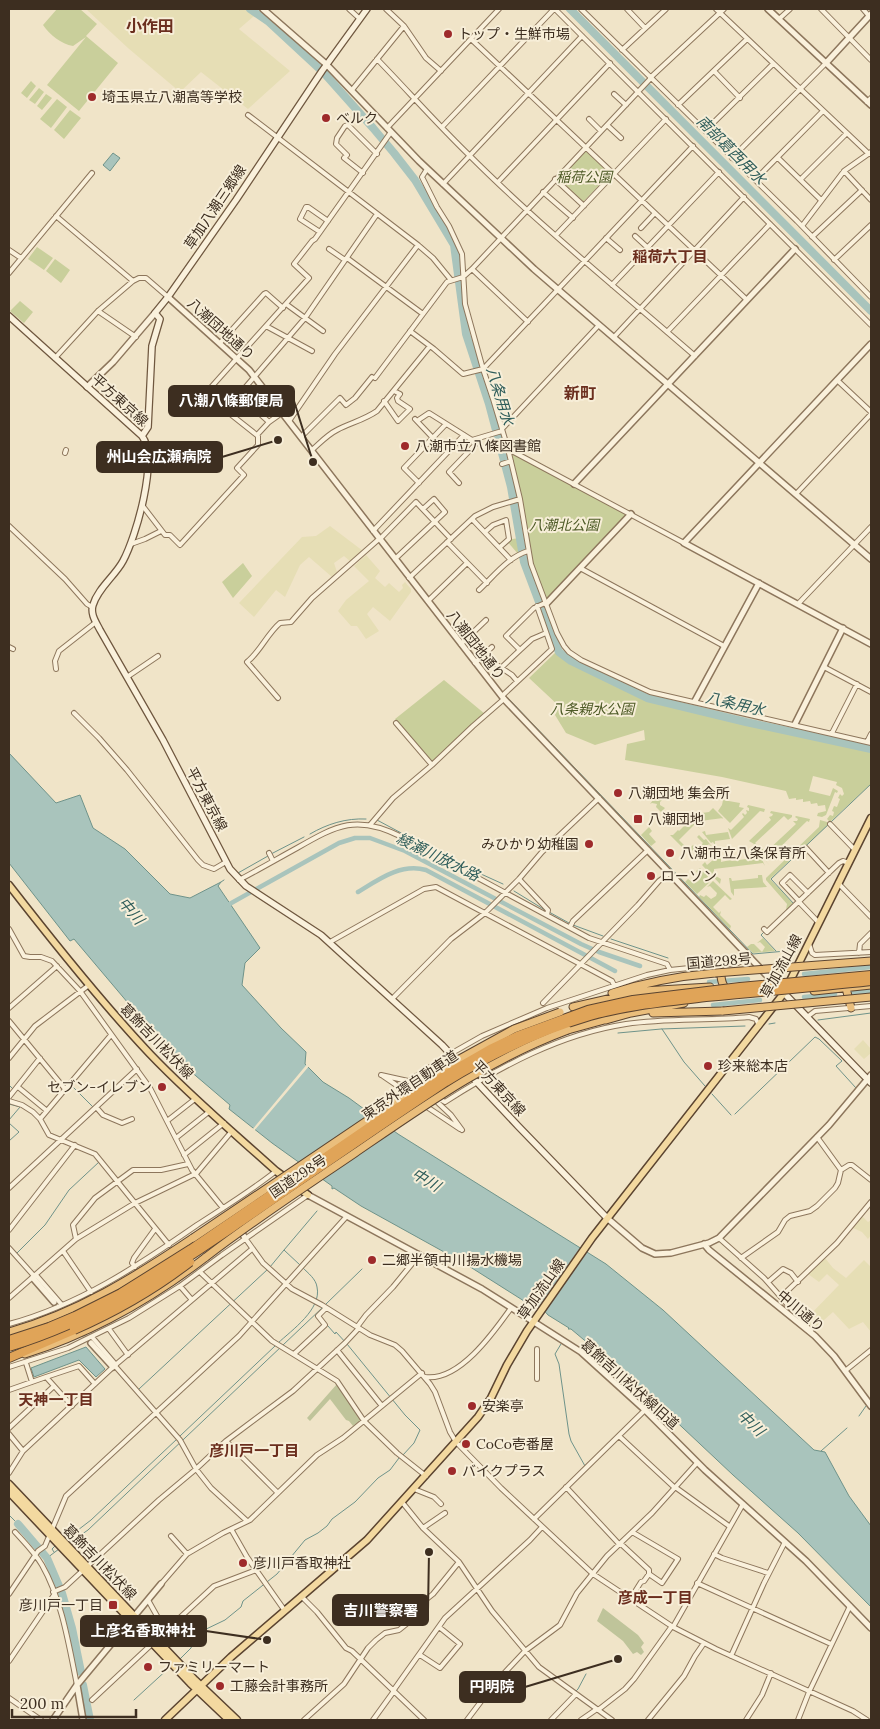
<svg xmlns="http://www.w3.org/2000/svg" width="880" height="1729" font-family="Lora,'Noto Sans JP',serif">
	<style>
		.farmland { fill: #e6deb5 }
		.green { fill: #c9cf9b }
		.cemetery { fill: #bfc49a }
		.water { fill: #a9c4bc; stroke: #6f938a }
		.pier { fill: #f0e4c8 }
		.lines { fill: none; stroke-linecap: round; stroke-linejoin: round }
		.stream { stroke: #6f938a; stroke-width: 1 }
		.canal { stroke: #a9c4bc; stroke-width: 4.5 }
		.river { stroke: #a9c4bc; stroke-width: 8 }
		.tertiary-tunnel { stroke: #ccc0a6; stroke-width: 5; stroke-dasharray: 5 2.5; stroke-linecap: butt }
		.minor-casing { stroke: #8d765c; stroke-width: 6 }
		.tertiary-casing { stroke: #8d765c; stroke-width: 8 }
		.secondary-casing { stroke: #6f573f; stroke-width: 8 }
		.primary-casing { stroke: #5b4430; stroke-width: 9 }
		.trunk-casing { stroke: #5b4430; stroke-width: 9 }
		.motorway-casing { stroke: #5b4430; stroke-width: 10 }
		.minor { stroke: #faf1dc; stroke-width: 4 }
		.tertiary { stroke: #faf1dc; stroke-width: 5 }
		.secondary { stroke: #faf1dc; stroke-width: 5.5 }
		.primary { stroke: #f3d9a0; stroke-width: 6 }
		.trunk { stroke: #eabe7c; stroke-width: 7 }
		.motorway { stroke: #e0a458; stroke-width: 8 }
		.trunk-bridge-casing { stroke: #5b4430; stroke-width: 9; stroke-linecap: butt }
		.motorway-bridge-casing { stroke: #5b4430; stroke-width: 10; stroke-linecap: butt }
		.trunk-bridge { stroke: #eabe7c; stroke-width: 7 }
		.motorway-bridge { stroke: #e0a458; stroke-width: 8 }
		.poi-dot { fill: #9e2a2b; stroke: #f7eed8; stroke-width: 2 }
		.labels { text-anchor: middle; stroke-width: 4; stroke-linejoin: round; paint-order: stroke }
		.poi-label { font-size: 14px; fill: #3d2e20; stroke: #f7eed8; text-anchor: start }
		.park-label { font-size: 14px; font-style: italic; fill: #4d5a26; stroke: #f7eed8 }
		.street-label { font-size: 14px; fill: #3d2e20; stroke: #f7eed8 }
		.water-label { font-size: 15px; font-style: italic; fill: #2f5d5a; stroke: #f7eed8 }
		.neighbourhood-label { font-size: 15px; font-weight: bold; fill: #6b2e1e; stroke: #f7eed8 }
		.quarter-label { font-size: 16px; font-weight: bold; fill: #6b2e1e; stroke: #f7eed8 }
		.leader { fill: none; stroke: #3d2e20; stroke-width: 2 }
		.callout-dot { fill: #3d2e20; stroke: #f7eed8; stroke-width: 2 }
		.callout { fill: #3d2e20; stroke: #3d2e20; stroke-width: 2 }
		.callout-label { font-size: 15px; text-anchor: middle; font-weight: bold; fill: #fff }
	</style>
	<rect width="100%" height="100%" fill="#f0e4c8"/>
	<path class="farmland" d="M86,9H245L254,16L239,29L290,71L248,109L201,72L180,92L128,48Z
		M330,526L363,551L351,562L344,556L334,563L337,572L332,577L309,557L300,565L285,597L276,590L254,617L239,603L302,537L316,536Z
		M366,555L380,571L375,578L385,587L389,583L399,592L403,588L402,585L405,582L411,589V592L390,621L373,607L367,614L379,631L366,639L357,626H351L338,611L346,600L369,581L354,566Z
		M863,1040L871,1049V1053L864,1059L854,1049Z
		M862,1216L868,1222L871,1220V1235L868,1239L862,1232L853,1228Z
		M825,1258L833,1268L846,1278L864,1260L871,1267V1332L863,1322L849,1329L833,1312L814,1329L806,1319L839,1285L827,1274L819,1282L808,1274Z"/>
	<path class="green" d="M57,9H80L97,24L86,36L118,63L79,111L47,85L86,37L73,46C61,44 50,35 43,25Z
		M31,81L36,86L27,98L21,93Z
		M39,88L44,92L35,104L29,100Z
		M46,94L52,98L42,110L37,106Z
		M57,99L67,107L51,128L40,119Z
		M70,110L81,118L64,139L54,130Z
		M584,152H587L609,173V175L582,203L559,180V178Z
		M37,247L53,258L44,270L28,259Z
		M55,259L70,270L61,283L46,271Z
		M20,301L33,312L24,323L10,311Z
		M509,452L629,514L546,601L532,563Z
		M519,538L522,552L518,554L506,540Z
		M243,563L252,576L233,598L222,582Z
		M557,651L570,662L651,700L744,724L817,738L871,750V784L830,822L827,819L830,815L833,816L834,812L832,811L834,806L837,807L840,799L838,798L840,794L842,796L844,794L842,788L836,785L837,782L813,776L809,791L830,796L833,788L838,791L837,793L835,792L826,815L822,817L817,816L818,813L826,811L825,805L818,806L817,803L811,804L810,801L803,802V799L796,800V798L789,799L786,791L722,777L625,760L627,744L645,740L644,730L595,745L566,733L555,715L559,706L529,678Z
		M444,680L485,714L433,764L395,719Z
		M656,785L672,788L671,791L660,802V805L665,808L661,812L656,807L657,804L652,803L650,804L653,800H655L658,787L655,786Z
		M723,800L740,803L739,807L744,808L730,823L718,811L722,805Z
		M748,805L765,809L764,812L760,811L732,839L728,828L731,830L744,817L742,814L743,813L745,815L747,813L746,810L749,811V808L747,807Z
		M713,808L725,820L723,818L700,821V825L692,818L700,811L702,813L709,812Z
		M771,811L792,815V817L788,820L784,816L755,843L766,852L796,824L793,821H797L798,819L795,817L796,816L810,819L809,822L807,821L766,861L771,867L753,846L754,844L749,841L771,820L769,817L772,816L773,814L770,813Z
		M691,819L701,830L695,824L679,840L686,847L684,849L670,835H673L678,830L679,831Z
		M820,820L827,822L828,825L770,879L793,903L786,910L787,904L766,880V878L819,827Z
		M649,827L652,831L649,834L656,842L651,846L641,835Z
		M705,831L706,835L728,832L730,839L715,841V845L713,842L711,843L702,832Z
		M699,835L704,840L706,839L713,848L709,844L697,856L690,848L693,845L697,849L703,843L697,837Z
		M759,853L765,866L763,863L714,869V875L721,879L720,884L702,865L705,862L707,865L719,855H721V862L730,860L732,861L753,858Z
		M700,868L712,880L697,894L685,882L688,879L691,881L698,874L696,871Z
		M758,875H762L763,882L767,887L734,889V896L731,892L729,878H731L732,881L758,878Z
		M713,881L732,899L730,900L725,895L713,907L719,913L721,911L720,915L731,926L730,929L699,897L700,895L704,897L706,895L711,899L716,896L717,893L710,886L707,887Z
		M763,938L775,951L753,953L747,947L751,944H754L762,952L765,947L760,942L757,943Z"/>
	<path class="cemetery" d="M337,1384L360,1419V1421L353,1426L349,1421L346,1420L330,1399L310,1421L307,1418Z
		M603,1608L638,1635L644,1643L641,1647L644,1652L641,1655L637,1652L633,1654L623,1641L597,1621Z"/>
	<path class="water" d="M113,153L120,158L110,171L103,165Z
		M9,753L56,803L80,795L93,828L125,849L170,894L190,898L221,882L218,886L260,948L245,963L242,985L281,1028L306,1052L305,1064L323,1082L349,1098L398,1134L606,1264L663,1310L814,1450L825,1452L849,1496L871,1526V1607L798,1533L733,1475L633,1381L571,1329H568L569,1328L548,1315C543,1308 533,1303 524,1301L464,1263L361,1206L334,1188L332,1189V1186L272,1143L229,1109L230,1105L189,1070L150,1029L74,939L70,941L9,863Z
		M86,1347L105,1369L96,1377L79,1360L34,1377L31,1368Z"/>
	<path class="pier" d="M308,1063L310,1065L254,1131L252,1130Z
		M582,1245L583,1246L538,1310L537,1309Z"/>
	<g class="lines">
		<path class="stream" d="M507,697L753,954L797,950
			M377,820L459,864L503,884
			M310,834C327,824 346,818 366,819
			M271,854L304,837
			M238,873L268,856
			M221,882L224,880
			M514,891L545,910
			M549,912L569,923
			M778,919L794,904L771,879L871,784
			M573,925L603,936
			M764,932L761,935L776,951
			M611,939L668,958
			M818,1020L871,1013
			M769,1024L775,1023
			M662,1029L684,1062L705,1086
			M618,1033L661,1029L745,1026
			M9,1085L13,1089
			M71,1085L93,1107
			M712,1094L731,1115
			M9,1104L20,1107L9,1120
			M735,1114L815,1037L819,1039L842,1061L836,1066L856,1088
			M9,1123L19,1132L9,1141
			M17,1253L45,1225L69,1190L99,1162
			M300,1265L284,1250L317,1211
			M270,1267L284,1250
			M325,1305L362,1269
			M321,1318L335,1334L336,1332L347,1344L405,1415L420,1430L414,1443L403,1455
			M278,1343C292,1330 322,1309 317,1287C316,1279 308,1273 303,1268
			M561,1344L555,1354L559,1364L569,1434L571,1441L585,1466
			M139,1389L268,1269
			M859,1416L866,1406
			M180,1436L275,1346
			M821,1451L847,1428
			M9,1515L18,1524
			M65,1540L91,1520L177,1439
			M69,1543L88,1530L322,1308
			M54,1552L52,1549L55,1546
			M47,1558L59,1549
			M179,1660L191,1648L194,1639L200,1632L225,1620L241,1607L243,1601L277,1574L305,1540L318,1533L327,1526L332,1519L355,1502L378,1478L390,1470L399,1458
			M134,1700L170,1667
			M554,1714L578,1689L586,1674"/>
		<path class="canal" d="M358,892C379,879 401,863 426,870L615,971
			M226,906L339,843L355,838H370L405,851L581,944L599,952L640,966
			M804,974L871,967
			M709,982L748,979
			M852,993L871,991
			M804,997L835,994
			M713,1005L760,1000"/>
		<path class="river" d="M250,9L269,22L324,73L373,128L394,153L415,180L454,245L466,334L489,404L511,487L524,562L553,639L559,652L571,661L647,698L746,722L871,749
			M570,9L871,311
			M18,1524L47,1558L59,1586
			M62,1593L72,1628L81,1672
			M83,1685L90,1720"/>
		<path class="tertiary-tunnel" d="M79,1330L91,1343"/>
		<g class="minor-casing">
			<path id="minor" d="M349,9L360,19
				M386,9L404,26L426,58L441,71
				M555,9L871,325
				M581,9L797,221L871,297
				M627,9L645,28
				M716,9L869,154
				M821,9L871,60
				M863,9L869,16
				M779,19L790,9
				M471,39L747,300
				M622,50L666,9
				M377,59C408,91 437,124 469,155C540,226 619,290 695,356
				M714,71L740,98
				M650,78L724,9
				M352,90L404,26
				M614,94L626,105
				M867,102L871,98
				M678,105L747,39
				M248,115L418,245L433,258L451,280
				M589,119L601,131
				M607,125L621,138
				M442,127L554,9
				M387,128L499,9
				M705,131L773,64
				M732,158L826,63
				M778,158L821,200
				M427,169L422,177L437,207L449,226L462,254L465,304L483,369L493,399L508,449L520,499L531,564L557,633L564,646L569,652L581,660L650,692L871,743
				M844,171L871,200
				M363,173L344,158L347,155L336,144L337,138L345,126L348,125L377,154
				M555,179L584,206
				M801,179L847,133
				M755,180L823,111
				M498,182L610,63
				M443,184L582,36
				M543,192L573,218
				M56,216L133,281
				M802,226L844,171L871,152
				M641,228L655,213
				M320,232L300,219L306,207H308L328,221
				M556,235L666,119
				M635,236L648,248
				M812,237L862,190
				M606,238L620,250
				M329,249L345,260
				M9,250L21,258
				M347,258L423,314
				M834,260L871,225
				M472,269L528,322
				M9,273L92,173
				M612,285L719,172
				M286,304L323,331
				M98,311L136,337
				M266,326L312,351
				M410,331L434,349L463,374L483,369L693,146
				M667,332L770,224
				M614,337L744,197
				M220,343L264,294L266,293L283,308
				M55,358L98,311L133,281L139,278H146L168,297
				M375,378L447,282L463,277L472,269L651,78
				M837,380L871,412
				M239,395L269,422
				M384,401L398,421L410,409L398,401L397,398L400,394L394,391
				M225,411L305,318L377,214
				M415,419L432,437
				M289,421L335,354L418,245
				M417,421L429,413L472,440L502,431
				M502,429L599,325
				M257,435L269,422L283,412
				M301,437L340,398L346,405L355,398L372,377
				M508,449L684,543
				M312,450C320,443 327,435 337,430C350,423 364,420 377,411L430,346
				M65,453L66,450
				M502,464L511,461
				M419,483L404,468L446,424
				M459,483L449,472L475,445L472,440
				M796,494L871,414
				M142,505L165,535H170L180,545L244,475L237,468L258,445V436L205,394L309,278L294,264L312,241L315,239L391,132
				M472,519L511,560
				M9,526L65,579L87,604L92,607
				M373,531L464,435
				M485,532L493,525L506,520L509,539L500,547
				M380,539L416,502L451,539
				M447,542L487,583
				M131,544L145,539L161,531
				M395,559L445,512L434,499L423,509
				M580,568L724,646
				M409,578L475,516L493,507L520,499
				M479,590C494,576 508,557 528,551
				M428,601L467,563
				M798,604L871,527
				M461,644L486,620
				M9,647L13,649
				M520,650L532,639L546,633
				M483,656L512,675L517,681
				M475,663L492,647
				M824,667L871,692
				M501,668L520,650L506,636L534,608L545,603
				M56,669L55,661L59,651L96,622
				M127,677L158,656
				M502,696L552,649L537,606
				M278,698L247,662C260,652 267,634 280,623L291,622L312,598L379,539
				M74,713L99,738L127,770L198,860L203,865L214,869L226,862
				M396,723L432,765
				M832,733L857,684
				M867,742L871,734
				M830,824L855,850
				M370,825L393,798L432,765L473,726L504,699
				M806,848L829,873
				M269,853L273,861
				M519,879L548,910L547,915
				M239,880C258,870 277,859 297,848C337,825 357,814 402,837L589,938L667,964L670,970
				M838,883L871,917
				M799,901L782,883L790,875L808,893
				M799,902L819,923
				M570,927L573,921L648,850
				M9,929L24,956L30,957H41L52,961L80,991L150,1088L192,1170L223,1208
				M764,929L767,932L839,863L843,861L849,863
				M330,942L424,889L436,887L597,973L612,981L614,985
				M809,944L812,953L815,955L871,952
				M859,953L860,944L871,933
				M392,999L451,939L485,913L519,879L542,852L599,798
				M543,1003L638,905L659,881L670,873
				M9,1008L57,966
				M807,1017L815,1011L871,1006
				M9,1021L65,1089
				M9,1058L35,1026L89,985
				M381,1075L408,1081L417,1086
				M383,1076L408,1093
				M420,1086L411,1080L412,1079L445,1057L482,1036L547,1008L647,975L670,970L738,963L743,960L746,952
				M18,1087L46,1110
				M9,1097L40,1058
				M436,1097L445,1102C500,1067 560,1034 626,1024C667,1018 708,1021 749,1017L756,1019L759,1026
				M434,1099L451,1115L462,1130
				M9,1101L22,1105L33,1112L40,1119L49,1135L95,1154L169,1245
				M424,1105L460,1129
				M96,1107L103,1115L122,1123L132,1119
				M40,1119L111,1035
				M167,1121L195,1099
				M176,1138L210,1111
				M184,1155L224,1123
				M841,1170L849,1165H852L871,1180
				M195,1175L232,1131
				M9,1188L137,1069
				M9,1230L75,1145
				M245,1238L263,1263L292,1289L322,1305L370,1335L395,1345L402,1351L430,1384L435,1392L450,1432L456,1442L501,1488L593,1574L673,1627L716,1649L853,1711L867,1720
				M719,1238L764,1278L811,1331
				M76,1239L73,1225L95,1198L133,1170H161L188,1164
				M9,1248L35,1277
				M63,1251L91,1292
				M741,1258L778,1232L785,1220L790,1216L810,1211L817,1206L835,1188L838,1183L841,1170L817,1137
				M135,1267L132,1263L134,1258L155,1229
				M200,1272L272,1341L337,1381L364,1421L397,1453L426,1476
				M36,1275L62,1305
				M768,1282L783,1269L791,1273L798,1282
				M180,1286L192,1300
				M781,1297L837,1243L871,1202
				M9,1298L76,1239L135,1203L195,1174
				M9,1324C79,1305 138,1266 197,1225C223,1208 251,1191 276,1171
				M357,1327L366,1315L393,1287L420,1254
				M109,1329L128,1355
				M92,1337L116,1365
				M337,1350L382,1406
				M294,1354L325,1325L318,1316L326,1308
				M26,1363L32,1382
				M115,1366L180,1440L196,1469L211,1488L247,1521
				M9,1367L68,1348L129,1318L180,1286L222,1255L308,1195
				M845,1371L871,1350
				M46,1377L79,1366L95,1384
				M425,1377C459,1382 494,1332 511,1308
				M537,1379V1349
				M9,1390L46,1377L72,1406
				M9,1428L54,1386
				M9,1434L23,1451
				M619,1436L675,1488
				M226,1441L278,1493
				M9,1473L23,1451L113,1367L252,1249
				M566,1487L619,1544
				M675,1487L729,1526
				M414,1489L434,1497L441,1504
				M402,1502L423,1528L459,1562L492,1611L539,1667L612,1720
				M534,1519L645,1410
				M423,1528L445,1513
				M231,1529L247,1557L285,1611
				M15,1532C25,1543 35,1553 42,1565C62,1600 69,1646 77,1685
				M171,1536L187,1554
				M620,1543L649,1570V1574
				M714,1554L722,1558L768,1573
				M697,1583L831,1644
				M161,1584L187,1554L223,1533L250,1520L317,1455L343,1438L422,1373
				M53,1592L65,1587L159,1500L196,1469L226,1441L293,1391L345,1343L359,1328
				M9,1594L38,1551L45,1546L66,1496L239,1336L347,1216
				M301,1596L317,1612L346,1648L352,1651L424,1720
				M631,1598L641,1582L644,1581L649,1574L662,1583L678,1559L632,1532
				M148,1600L166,1632
				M673,1627L743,1504
				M157,1639L214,1586L256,1570
				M420,1655L440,1668L460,1644L439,1627
				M731,1656L764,1583L785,1542
				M9,1661L54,1595
				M393,1691L445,1618L530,1540L542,1527
				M9,1698L41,1720
				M92,1700L153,1643
				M598,1710L625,1689L634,1679L672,1626
				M304,1720L344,1684L368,1648L376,1640L385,1633L399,1630L409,1622L423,1602L433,1594L459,1562
				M373,1720L394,1691
				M467,1720L495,1683L525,1651L560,1625L577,1593L607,1556L652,1513L697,1463
				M551,1720L576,1694
				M581,1720L597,1709
				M648,1720L684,1676L695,1656L704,1643
				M746,1720L762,1695L771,1673
				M798,1720L809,1692L850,1606"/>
		</g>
		<g class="tertiary-casing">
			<path id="tertiary" d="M263,9L326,64L419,161L534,269L871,559
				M768,9L871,105
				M826,63L871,14
				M168,297L249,370L504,699L776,985
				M871,344L684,543L871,644
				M87,387L113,362L155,313
				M574,484L795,249
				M546,604L631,514
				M695,701L759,583
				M795,724L843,628
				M308,1195L482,1289L581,1352L645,1410L705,1470L806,1561L871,1628
				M607,1218L642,1248L655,1254L671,1253L709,1243L719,1238L829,1125L871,1075
				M240,1230L245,1238
				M704,1244L709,1250L815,1336L834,1356L871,1406
				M33,1278L54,1302
				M91,1343L113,1367
				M77,1685L83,1720
				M53,1720L77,1685L161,1584"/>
		</g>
		<g class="secondary-casing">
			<path id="secondary" d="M9,316L142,436C159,458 136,537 123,561C115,576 98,588 93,605C90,614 96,622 100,630L163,740L230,869L246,886L321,935L442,1045L518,1126L607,1218
				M142,436L148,427L152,346L160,319L155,313L168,297L236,200L322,71L367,9
				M784,993L871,1083"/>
		</g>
		<g class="primary-casing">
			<path id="primary" d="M9,885C54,943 100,1001 150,1054C190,1096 234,1133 276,1171L287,1179
				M297,1187L308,1195
				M9,1484L195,1680L237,1720
				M9,1492L190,1683L229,1720
				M165,1720L231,1657L367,1540L478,1417L491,1398L507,1365L527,1331L592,1238L784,993L871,818"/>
		</g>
		<g class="trunk-casing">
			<path id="trunk" d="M717,965C723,971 719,979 724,986
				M846,988L851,1008
				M814,991L871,985
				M612,993C646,982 680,976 715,973
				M573,1007L643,991L710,987
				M653,1013L723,1011
				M606,1020L631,1013L684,1003
				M568,1030L608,1019
				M9,1332C77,1313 135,1277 193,1238
				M25,1354C92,1333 150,1300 206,1257"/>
		</g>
		<g class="motorway-casing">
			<path id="motorway" d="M9,1358L74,1330"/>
		</g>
		<use href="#minor" class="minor"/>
		<use href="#tertiary" class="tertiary"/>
		<use href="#secondary" class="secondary"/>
		<use href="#primary" class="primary"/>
		<use href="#trunk" class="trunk"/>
		<use href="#motorway" class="motorway"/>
		<g class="trunk-bridge-casing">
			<path id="trunk-bridge" d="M715,973L871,961
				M723,1011L871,997
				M193,1238L454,1062L514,1029L560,1012
				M206,1257C254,1220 305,1187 355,1153C425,1105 488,1060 568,1030"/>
		</g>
		<g class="motorway-bridge-casing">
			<path id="motorway-bridge" d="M74,1330C115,1312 154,1290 190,1262
				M9,1340L49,1327L75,1316L121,1293L191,1249L445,1075L492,1048L517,1036L588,1010L633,1000L740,987L871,975
				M9,1347C101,1319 167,1272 245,1219C312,1173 378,1127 446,1082C492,1054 539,1031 590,1016C628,1005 667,1002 706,997C761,992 816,987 871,981"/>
		</g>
		<use href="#trunk-bridge" class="trunk-bridge"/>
		<use href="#motorway-bridge" class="motorway-bridge"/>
	</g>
	<g class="poi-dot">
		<circle cx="448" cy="34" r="5"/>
		<circle cx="92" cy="97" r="5"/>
		<circle cx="326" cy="118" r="5"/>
		<circle cx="405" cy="446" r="5"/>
		<circle cx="618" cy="793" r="5"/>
		<rect x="633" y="814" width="10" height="10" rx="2.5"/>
		<circle cx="589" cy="844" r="5"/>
		<circle cx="670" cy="853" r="5"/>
		<circle cx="651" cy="876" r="5"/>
		<circle cx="708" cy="1066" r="5"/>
		<circle cx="162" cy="1087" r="5"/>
		<circle cx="372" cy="1260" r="5"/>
		<circle cx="472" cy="1406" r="5"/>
		<circle cx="466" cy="1444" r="5"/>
		<circle cx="452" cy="1471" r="5"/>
		<circle cx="243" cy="1563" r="5"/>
		<rect x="108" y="1600" width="10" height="10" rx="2.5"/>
		<circle cx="148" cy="1667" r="5"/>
		<circle cx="220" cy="1686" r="5"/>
	</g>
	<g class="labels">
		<g class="poi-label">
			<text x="458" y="39">トップ・生鮮市場</text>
			<text x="102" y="102">埼玉県立八潮高等学校</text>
			<text x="336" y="123">ベルク</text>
			<text x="415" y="451">八潮市立八條図書館</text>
			<text x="628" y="798">八潮団地 集会所</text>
			<text x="648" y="824">八潮団地</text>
			<text x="579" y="849" text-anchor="end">みひかり幼稚園</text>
			<text x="680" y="858">八潮市立八条保育所</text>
			<text x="661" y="881">ローソン</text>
			<text x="718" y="1071">珍来総本店</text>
			<text x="152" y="1092" text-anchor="end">セブン-イレブン</text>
			<text x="382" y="1265">二郷半領中川揚水機場</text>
			<text x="482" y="1411">安楽亭</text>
			<text x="476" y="1449">CoCo壱番屋</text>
			<text x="462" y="1476">バイクプラス</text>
			<text x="253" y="1568">彦川戸香取神社</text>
			<text x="103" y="1610" text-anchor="end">彦川戸一丁目</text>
			<text x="158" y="1672">ファミリーマート</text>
			<text x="230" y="1691">工藤会計事務所</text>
		</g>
		<g class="park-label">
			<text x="584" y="182">稲荷公園</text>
			<text x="564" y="530">八潮北公園</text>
			<text x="592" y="714">八条親水公園</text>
		</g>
		<g class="street-label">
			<text transform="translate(215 207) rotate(-56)" y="5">草加八潮三郷線</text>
			<text transform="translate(221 329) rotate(42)" y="5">八潮団地通り</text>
			<text transform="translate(120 400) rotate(42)" y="5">平方東京線</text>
			<text transform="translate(476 645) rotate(52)" y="5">八潮団地通り</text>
			<text transform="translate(207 799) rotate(62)" y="5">平方東京線</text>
			<text transform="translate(719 961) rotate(-5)" y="5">国道298号</text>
			<text transform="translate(781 966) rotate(-61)" y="5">草加流山線</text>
			<text transform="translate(157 1041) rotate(46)" y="5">葛飾吉川松伏線</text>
			<text transform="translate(410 1085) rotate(-34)" y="5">東京外環自動車道</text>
			<text transform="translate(499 1088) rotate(47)" y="5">平方東京線</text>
			<text transform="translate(298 1176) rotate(-34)" y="5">国道298号</text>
			<text transform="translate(541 1289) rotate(-55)" y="5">草加流山線</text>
			<text transform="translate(801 1311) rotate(40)" y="5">中川通り</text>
			<text transform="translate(630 1384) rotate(42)" y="5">葛飾吉川松伏線旧道</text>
			<text transform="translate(100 1562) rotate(46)" y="5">葛飾吉川松伏線</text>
		</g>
		<g class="water-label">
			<text transform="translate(731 150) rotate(45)" y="5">南部葛西用水</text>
			<text transform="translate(500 396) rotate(73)" y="5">八条用水</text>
			<text transform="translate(735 704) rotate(13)" y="5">八条用水</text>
			<text transform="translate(438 857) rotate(26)" y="5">綾瀬川放水路</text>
			<text transform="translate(131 911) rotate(49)" y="5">中川</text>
			<text transform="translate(426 1180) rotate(31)" y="5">中川</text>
			<text transform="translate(751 1423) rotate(43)" y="5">中川</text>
		</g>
		<g class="neighbourhood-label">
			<text x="670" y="262">稲荷六丁目</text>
			<text x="56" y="1405">天神一丁目</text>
			<text x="254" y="1456">彦川戸一丁目</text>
			<text x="655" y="1603">彦成一丁目</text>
		</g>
		<g class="quarter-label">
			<text x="150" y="32">小作田</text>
			<text x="580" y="399">新町</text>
		</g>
	</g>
	<path class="leader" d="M313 462L294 401M278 440L222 457M429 1552L428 1610M267 1640L206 1631M618 1659L525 1687"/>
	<g class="callout-dot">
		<circle cx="313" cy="462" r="5"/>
		<circle cx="278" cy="440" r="5"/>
		<circle cx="429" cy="1552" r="5"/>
		<circle cx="267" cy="1640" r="5"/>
		<circle cx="618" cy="1659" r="5"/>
	</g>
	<g class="callout">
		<rect x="169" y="386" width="125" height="30" rx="5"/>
		<rect x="97" y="442" width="125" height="30" rx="5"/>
		<rect x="333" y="1595" width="95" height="30" rx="5"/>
		<rect x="81" y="1616" width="125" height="30" rx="5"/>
		<rect x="460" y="1672" width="65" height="30" rx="5"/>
	</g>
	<g class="callout-label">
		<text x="231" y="406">八潮八條郵便局</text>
		<text x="159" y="462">州山会広瀬病院</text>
		<text x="381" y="1616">吉川警察署</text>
		<text x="143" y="1636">上彦名香取神社</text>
		<text x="492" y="1692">円明院</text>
	</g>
	<rect width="880" height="1729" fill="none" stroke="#3d2e20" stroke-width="20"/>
	<path d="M12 1709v8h124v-8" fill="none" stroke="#3d2e20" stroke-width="2.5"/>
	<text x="20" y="1709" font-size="15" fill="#3d2e20" stroke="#f7eed8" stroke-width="4" paint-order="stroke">200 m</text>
</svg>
